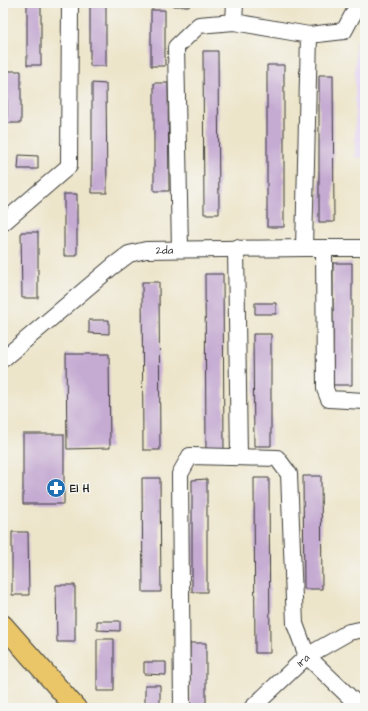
<svg xmlns="http://www.w3.org/2000/svg" width="368" height="711" font-family="'Architects Daughter',sans-serif">
	<style>
		.built { fill: #e3d3f2 }
		.building { fill: #c5aad2 }
		.lines { fill: none; stroke-linecap: round; stroke-linejoin: round }
		.minor-casing { stroke: #3b3a36; stroke-width: 18 }
		.major-casing { stroke: #3b3a36; stroke-width: 22 }
		.minor { stroke: #fff; stroke-width: 16 }
		.major { stroke: #eac669; stroke-width: 20 }
		.labels { text-anchor: middle; stroke-width: 3; stroke-linejoin: round; paint-order: stroke }
		.street-label { font-size: 11px; fill: #1c1c1c; stroke: #f6f6f2 }
		.poi-label { font-size: 11px; font-weight: bold; fill: #1c1c1c; stroke: #f6f6f2; text-anchor: start }
	</style>
	<rect width="100%" height="100%" fill="#f6f6f2"/>
	<filter id="ink" filterUnits="userSpaceOnUse"><feTurbulence type="fractalNoise" baseFrequency=".025" numOctaves="2"/><feDisplacementMap in="SourceGraphic" scale="8" xChannelSelector="R" yChannelSelector="G"/><feConvolveMatrix kernelMatrix="1 2 1 2 8 2 1 2 1" color-interpolation-filters="sRGB"/></filter>
	<filter id="wash" filterUnits="userSpaceOnUse"><feTurbulence type="fractalNoise" baseFrequency=".012" numOctaves="4" result="noise"/><feDisplacementMap in="SourceGraphic" scale="16" xChannelSelector="R" yChannelSelector="G"/><feGaussianBlur stdDeviation="0.9" result="paint"/><feColorMatrix in="noise" values="0 0 0 0 0 0 0 0 0 0 0 0 0 0 0 0 0 1.4 0 .05"/><feComposite in="paint" operator="in"/></filter>
	<g filter="url(#wash)">
		<rect width="100%" height="100%" fill="#ede5ca"/>
		<path class="built" d="M365,41V157L355,158V42Z"/>
		<g id="blocks">
			<path class="building" d="M27,3H41V65H27Z
				M90,3H106V66H90Z
				M173,3H190V6H173Z
				M151,10H165V66H151Z
				M203,51H218L219,214H204Z
				M267,65H284V227H267Z
				M7,71H21V123H7Z
				M319,75H333L334,222H319Z
				M92,83L106,84L107,193H92Z
				M154,83H168L169,191H154Z
				M19,155L38,156V169H18Z
				M64,194H77V256H64Z
				M21,232H38V298H22Z
				M333,263H352V385H333Z
				M205,274H223L224,450H206Z
				M142,282H159L160,450H143Z
				M255,303H276V314H255Z
				M89,320H109V334L89,333Z
				M253,334H271V446H254Z
				M66,354H109L110,448L67,449Z
				M23,434H64V504H23Z
				M303,476H321L322,589H304Z
				M142,478H160L161,592H143Z
				M254,478H269L270,653H255Z
				M207,479V592H192V480Z
				M12,532H28L29,595H12Z
				M56,585H75V642H57Z
				M97,621H120V631L97,630Z
				M97,639H114V691H97Z
				M190,643H206V706H190Z
				M144,662H166V675L144,674Z
				M145,685H160V708H145Z"/>
		</g>
	</g>
	<g filter="url(#ink)">
		<use href="#blocks" fill-opacity="0" stroke="#3b3a36" stroke-width="1"/>
		<g class="lines">
			<g class="minor-casing">
				<g id="minor">
					<path d="M234,22L235,3"/>
					<path d="M3,223L69,166L70,3"/>
					<path d="M236,248L239,457"/>
					<path d="M304,248L309,35"/>
					<path d="M180,249L176,47L199,25L234,22L309,35L344,31L358,5V3"/>
					<path d="M324,249L325,389L329,399L365,401"/>
					<path id="s1" d="M3,359L113,266L129,254L146,250L304,248H365"/>
					<path d="M182,708L180,474L190,456L277,458L289,474L295,624L307,656L361,708"/>
					<path id="s2" d="M252,708L307,656L349,632L365,629"/>
				</g>
			</g>
			<g class="major-casing">
				<path id="major" d="M3,625L76,708"/>
			</g>
			<use href="#minor" class="minor"/>
			<use href="#major" class="major"/>
		</g>
	</g>
	<defs>
		<g id="pharmacy-disc" transform="scale(1)"><circle r="9.5" fill="#1f6fb2" stroke="#f6f6f2"/><path d="M-2-6h4v4h4v4h-4v4h-4v-4h-4v-4h4Z" fill="#fff"/></g>
	</defs>
	<g fill-rule="evenodd">
		<use href="#pharmacy-disc" x="56" y="488"/>
	</g>
	<g class="labels">
		<g class="street-label">
			<text dy="4" stroke="none"><textPath href="#s1" startOffset="200">2da</textPath></text>
			<text dy="4" stroke="none"><textPath href="#s2" startOffset="70">1ra</textPath></text>
		</g>
		<g class="poi-label">
			<text x="70" y="492">El H</text>
		</g>
	</g>
	<rect width="368" height="711" fill="none" stroke="#f6f6f2" stroke-width="16"/>
</svg>
